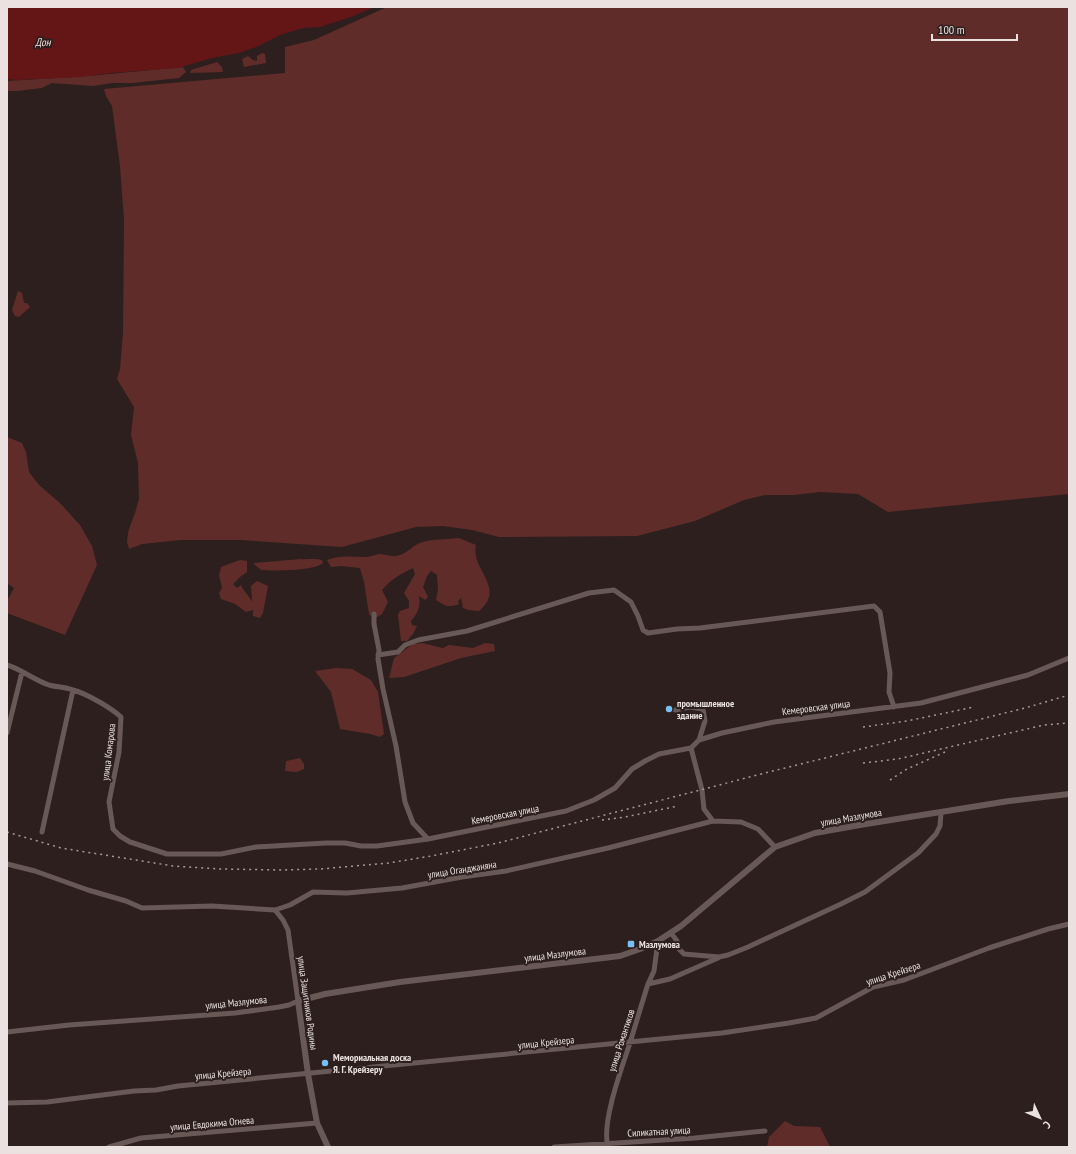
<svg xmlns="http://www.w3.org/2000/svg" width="1076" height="1154" font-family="'PT Sans Narrow',sans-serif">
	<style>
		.green { fill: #602c29 }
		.water { fill: #641617 }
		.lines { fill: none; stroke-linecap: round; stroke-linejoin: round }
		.minor { stroke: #685957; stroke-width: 5 }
		.tertiary { stroke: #685957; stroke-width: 6 }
		.rail { stroke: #a59a99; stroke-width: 1.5; stroke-dasharray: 2 4; stroke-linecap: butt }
		.poi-dot { fill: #76c0f7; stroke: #2c1f1e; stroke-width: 1.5 }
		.labels { text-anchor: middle; stroke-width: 4; stroke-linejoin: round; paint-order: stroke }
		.poi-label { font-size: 10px; font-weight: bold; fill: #eae1e0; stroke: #2c1f1e; text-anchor: start }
		.street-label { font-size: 10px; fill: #eae1e0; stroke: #2c1f1e }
		.water-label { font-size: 11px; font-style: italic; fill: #f7dddb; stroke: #2c1f1e }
	</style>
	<rect width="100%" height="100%" fill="#2c1f1e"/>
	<path class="green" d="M387,7H1069V494L888,512L858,494L820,492L794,495H765L744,500L695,521L637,536L499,537L472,530L443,526L416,527L342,547L241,540H181L142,544L129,549L127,542L128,533L130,526L135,513L139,499L138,463L131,435L134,407L117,379L120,369L123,333L124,220L120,166L112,106L106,96L104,89L285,73V47L314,40Z
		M262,53L265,54L266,63L244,67L242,59L248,56L253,60L257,61V56Z
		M217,62L222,67L223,72L190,73L191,70Z
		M183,67L186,72L179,78L133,83H113L93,86L52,83L42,88L17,91H7V81L89,76Z
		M18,291L22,293L24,303H27L30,307L19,317L15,316L12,310Z
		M7,437L22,443L26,452L29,472L39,485L60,503L80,525L92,546L97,565L65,635L7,613V601L14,588L8,584L7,585Z
		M459,538L476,545C470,569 507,588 479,611L468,610L463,608L461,598L458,601L459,604C449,608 445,606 436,600L438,590L437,575L431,571L427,576L423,587L428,597L425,600L419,596C421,606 418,613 411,621L412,625L417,626L413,634L407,641H401L398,615L400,611L409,608V601L404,593L415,574L413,568C402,573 390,580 382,590L388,602L382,614L374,619L369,614L364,582L360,568L341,566L331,567L327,560C341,555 349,557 364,557C369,557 374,555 379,554C384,554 389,556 394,556C404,556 409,549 416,545C427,538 446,540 459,538Z
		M301,559C308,560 315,558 322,560L323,563C314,571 274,571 261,570L253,563Z
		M240,560L247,561V572L240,577L233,584L237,588L241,585C244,592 249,595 252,602L251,586L257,581L268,586L263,613L260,618L253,616V610L246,612L235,604L221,599L219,593L222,588L219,575L221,567Z
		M422,643L443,648L449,645L473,648L485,643L494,644L495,651L461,658L404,677L389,678L394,658L413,644Z
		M336,668L352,669L371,680L378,692L384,734L380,737L370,734L340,729L331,692L315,671Z
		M300,758L304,764V769L297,772L285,771L286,761Z
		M785,1121L794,1126L820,1127L830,1147H767L769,1137Z"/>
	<path class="water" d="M7,7H375L351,17L320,27L303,28L280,35L259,46L239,53L212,58L178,68L111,73L81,77L17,80L7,79Z"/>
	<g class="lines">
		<path class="minor" d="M374,614V624L379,650L378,659L383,689L396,746L405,802L413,823L428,839
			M378,655L398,652L405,645L418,640L467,631L589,593L614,590L631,602L638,616L643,630L648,633L677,629L700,628L874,606L880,612L890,673L889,692L894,707
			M7,665C21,669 34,680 49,685C56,687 65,687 73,690C87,694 110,707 121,717L119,752L109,802L113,829L120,836L130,842L167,854H221L256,847L326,843H345L361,846H377L428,839L566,811L594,800L615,788L632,769L645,761L659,754L691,748L699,740L722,733L774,722L921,703L1028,675L1069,658
			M675,710L690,707L703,709L705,721L699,740
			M7,733L22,672
			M691,748L702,790L704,809L713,821
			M42,832L73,690
			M7,864L35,871L88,890L126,901L142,908L212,906L275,910L290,905L313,892L347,893L402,888L462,877L506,871L608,848L713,821L741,822L758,829L775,847
			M671,933L677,941L679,949L684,954L719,957L728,955L748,947L841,904L865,892L918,853L936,834L940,826L941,813
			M648,984L670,979L718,958
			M7,1032L69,1025L235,1013L279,1007L289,1005L298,1001L288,930L283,920L275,910
			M7,1103L47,1102L134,1091L156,1090L178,1086L722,1033L789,1023L816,1018L873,987L904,980L989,948L1048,929L1069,924
			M109,1147L141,1138L317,1123
			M554,1147L695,1138L765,1131
			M608,1147C601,1123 622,1067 630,1043C636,1023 642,1003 648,984L654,971L658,941"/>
		<path class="tertiary" d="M328,1147L317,1123L308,1074L298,1001L325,994L400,982L620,956L640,949L658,941L681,926L775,847L815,833L860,825L1009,801L1069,794"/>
		<path class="rail" d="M863,727L907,721L974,707
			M863,763L898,759L1044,725L1069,723
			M890,780L907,769L945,752
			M602,820L625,817L678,806
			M7,832L61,848L173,866L221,869L281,870L320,869L389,863L431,856L498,843L765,773L1025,708L1069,695"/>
	</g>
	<g class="poi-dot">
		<circle cx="669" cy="709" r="4"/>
		<rect x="627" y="940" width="8" height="8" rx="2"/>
		<circle cx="325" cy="1063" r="4"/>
	</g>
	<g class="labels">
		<g class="poi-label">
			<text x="677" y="707">промышленное<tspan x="677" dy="12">здание</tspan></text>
			<text x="639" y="948">Мазлумова</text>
			<text x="333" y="1061">Мемориальная доска<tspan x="333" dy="12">Я. Г. Крейзеру</tspan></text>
		</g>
		<g class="street-label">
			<text transform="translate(816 707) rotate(-7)" y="4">Кемеровская улица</text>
			<text transform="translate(108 752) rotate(-83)" y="4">улица Комарова</text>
			<text transform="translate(505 814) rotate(-11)" y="4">Кемеровская улица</text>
			<text transform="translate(851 817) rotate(-10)" y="4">улица Мазлумова</text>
			<text transform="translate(462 869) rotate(-9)" y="4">улица Оганджаняна</text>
			<text transform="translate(555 954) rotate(-7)" y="4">улица Мазлумова</text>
			<text transform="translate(893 973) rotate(-18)" y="4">улица Крейзера</text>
			<text transform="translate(236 1002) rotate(-6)" y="4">улица Мазлумова</text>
			<text transform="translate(308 1003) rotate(82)" y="4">улица Защитников Родины</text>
			<text transform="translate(621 1040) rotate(-72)" y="4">улица Романтиков</text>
			<text transform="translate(546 1042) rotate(-6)" y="4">улица Крейзера</text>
			<text transform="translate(223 1073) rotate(-5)" y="4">улица Крейзера</text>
			<text transform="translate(212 1123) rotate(-5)" y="4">улица Евдокима Огнева</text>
			<text transform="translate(659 1131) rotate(-3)" y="4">Силикатная улица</text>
		</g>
		<g class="water-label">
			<text x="43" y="46">Дон</text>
		</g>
	</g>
	<rect width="1076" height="1154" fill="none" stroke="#eae1e0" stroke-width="16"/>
	<g transform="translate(1040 1118) rotate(134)" stroke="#2c1f1e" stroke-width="3" paint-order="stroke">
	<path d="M0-3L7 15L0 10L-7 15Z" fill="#eae1e0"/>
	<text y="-6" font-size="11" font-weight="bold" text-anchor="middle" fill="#eae1e0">С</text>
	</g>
	<path d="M932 34v6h85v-6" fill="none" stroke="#eae1e0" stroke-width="2"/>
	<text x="938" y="34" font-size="12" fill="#eae1e0" stroke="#2c1f1e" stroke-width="3" paint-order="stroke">100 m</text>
</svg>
